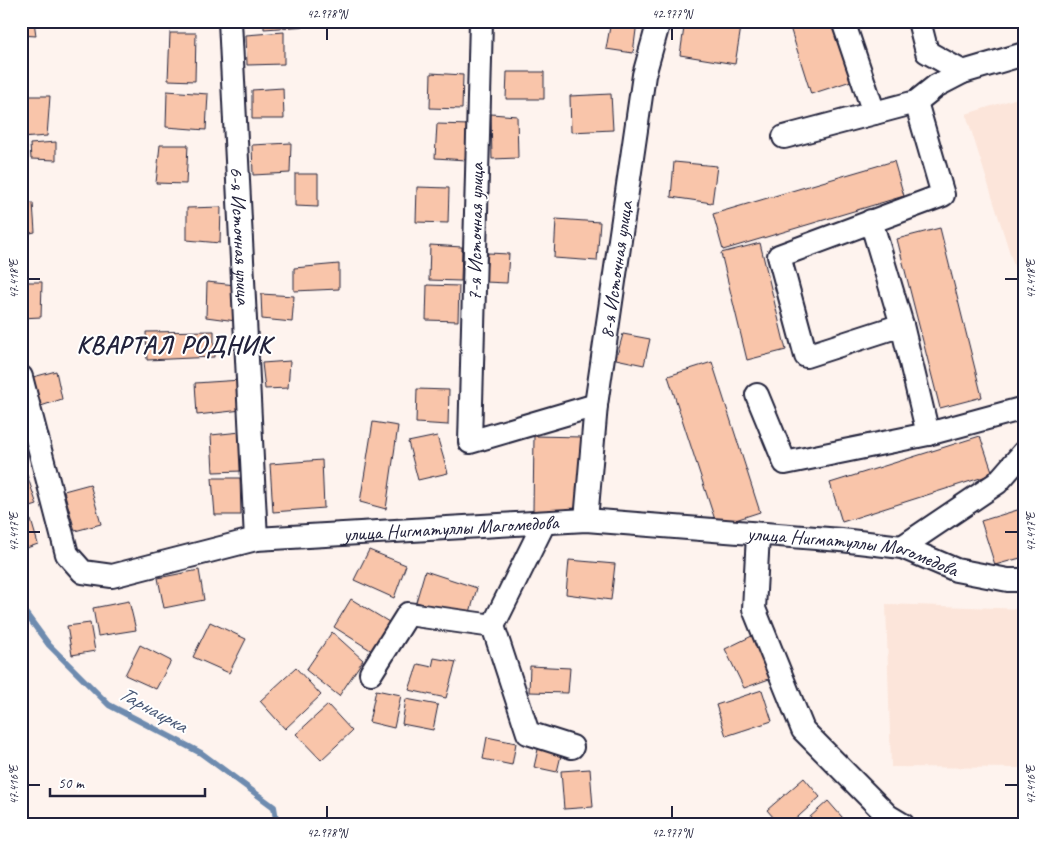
<svg xmlns="http://www.w3.org/2000/svg" width="1045" height="846" font-family="Caveat,sans-serif">
	<style>
		.built { fill: #fce5da }
		.lines { fill: none; stroke-linecap: round; stroke-linejoin: round }
		.stream { stroke: #6e8baf; stroke-width: 6 }
		.building { fill: #f9c5aa; stroke: #22223b }
		.minor-casing { stroke: #22223b; stroke-width: 26 }
		.minor { stroke: #fff; stroke-width: 22 }
		.ticks { fill: none; stroke: #22223b; stroke-width: 2 }
		.labels { text-anchor: middle; stroke-width: 4; stroke-linejoin: round; paint-order: stroke }
		.street-label { font-size: 20px; fill: #22223b; stroke: #fff }
		.water-label { font-size: 21px; font-style: italic; fill: #485775; stroke: #fff }
		.district-label { font-size: 25px; font-weight: bold; letter-spacing: 1px; fill: #22223b; stroke: #fff }
		.neatline { fill: none; stroke: #22223b; stroke-width: 2 }
		.ticks-label { font-size: 12px; text-anchor: middle; fill: #22223b }
	</style>
	<rect width="100%" height="100%" fill="#fef3ee"/>
	<filter id="ink" filterUnits="userSpaceOnUse"><feTurbulence type="fractalNoise" baseFrequency=".02" numOctaves="2"/><feDisplacementMap in="SourceGraphic" scale="10" xChannelSelector="R" yChannelSelector="G"/><feConvolveMatrix kernelMatrix="1 2 1 2 8 2 1 2 1" color-interpolation-filters="sRGB"/></filter>
	<g filter="url(#ink)">
		<path class="built" d="M1024,96V298L966,114Z
			M886,604L1024,609V768L891,767Z"/>
		<g class="lines">
			<path class="stream" d="M21,607L49,645L109,705L201,753L274,807L277,825
				M706,825L707,822L718,825"/>
		</g>
		<path class="building" d="M21,21H34L36,36L21,35Z
			M264,21H307L308,26L264,29Z
			M505,21H545V24Z
			M611,21L637,22L633,53L606,49Z
			M685,21H742L735,64L680,55Z
			M788,21H832L851,81L811,94Z
			M284,32V64L247,65L246,35Z
			M170,33H196L195,81L168,80Z
			M507,72H544V99H506Z
			M431,73L463,75L462,109L430,108Z
			M283,88L284,119H252V90Z
			M167,91L208,94L206,130L166,127Z
			M611,94L613,130L571,132L570,96Z
			M21,96H50L47,136L21,138Z
			M491,114L517,116L518,158L492,159Z
			M437,124L469,125L467,160L435,158Z
			M56,142V160L31,159L30,144Z
			M291,143L290,173L253,175L252,145Z
			M160,145H188L186,184L156,183Z
			M894,161L904,196L723,250L713,214Z
			M674,162L717,166L712,203L671,197Z
			M21,169L29,170V197H21Z
			M295,174H318V207L295,206Z
			M417,187L449,188L448,223L416,222Z
			M33,203L35,232L21,235V204Z
			M221,207L220,243L187,240V208Z
			M556,219L600,222L597,261L554,258Z
			M940,228L982,397L940,408L897,239Z
			M760,243L786,350L747,360L721,253Z
			M430,245L462,247L461,281L429,280Z
			M488,253L509,254L507,283L485,282Z
			M339,264V289L294,291V268Z
			M21,282H42L41,317L21,318Z
			M207,282L236,285V321L206,317Z
			M427,285L459,286L458,321L426,320Z
			M261,294L294,296L292,322L262,319Z
			M214,331V357L147,360L146,332Z
			M623,334L650,339L644,365L616,359Z
			M290,361L288,388L265,389L262,363Z
			M712,362L760,512L717,526L668,376Z
			M56,371L62,399L41,406L33,377Z
			M241,380L242,410L197,415L195,383Z
			M417,389L449,390L448,425L416,423Z
			M373,422L398,426L386,509L360,502Z
			M241,432L242,471L213,472L211,435Z
			M437,436L448,473L418,480L408,442Z
			M534,436L582,437L577,511H533Z
			M980,436L993,474L842,522L830,483Z
			M322,460L324,508L273,512L270,464Z
			M26,472L37,505L21,510V474Z
			M212,478H240L241,515H215Z
			M90,484L101,524L75,531L64,491Z
			M1024,508V557L995,565L981,521Z
			M31,520L38,544L21,550V522Z
			M369,550L406,565L394,598L354,580Z
			M569,560L615,564L611,600L566,594Z
			M199,570L204,600L164,608L158,578Z
			M425,571L477,588L469,616L416,602Z
			M351,599L389,622L372,651L334,627Z
			M129,601L136,630L98,636L93,608Z
			M210,622L246,639L229,673L193,657Z
			M90,623L95,651L72,655L67,626Z
			M332,632L363,660L339,696L306,670Z
			M756,634L772,678L744,688L725,649Z
			M140,645L171,661L156,689L125,675Z
			M434,658L456,662L446,698L409,690L418,664L432,667Z
			M530,666L570,668L568,693L529,692Z
			M296,668L321,695L285,729L260,701Z
			M376,690L401,695L394,728L369,722Z
			M762,690L772,721L726,736L716,705Z
			M406,699L438,705L433,730L402,724Z
			M328,705L352,731L321,760L296,734Z
			M487,737L516,743L512,765L483,759Z
			M539,745L562,751L557,772L534,767Z
			M590,769L593,807L564,809L561,771Z
			M804,778L820,797L789,825H780L767,810Z
			M828,801L849,825H801Z"/>
		<g class="lines">
			<g class="minor-casing">
				<g id="minor">
					<path id="s1" d="M230,21L256,539"/>
					<path d="M481,21L470,442L596,405"/>
					<path d="M843,21L874,113"/>
					<path d="M919,21L927,52L963,72"/>
					<path d="M784,137L916,102L936,86L963,72L1024,54"/>
					<path d="M871,221L902,325L928,434"/>
					<path d="M902,325L806,356L779,256L943,195L916,102"/>
					<path id="s2" d="M21,377L67,554L83,572L112,576L256,539L586,520L841,540L902,547L956,570L1008,580H1024"/>
					<path d="M757,395L785,463L928,434L1024,408"/>
					<path id="s3" d="M586,520L596,405L644,75L659,21"/>
					<path d="M758,535L754,609L803,730L888,816L903,825"/>
					<path d="M902,547L997,483L1024,452"/>
					<path d="M493,626L528,733L572,747"/>
					<path d="M371,673L408,614L493,626L544,523"/>
				</g>
			</g>
			<use href="#minor" class="minor"/>
		</g>
	</g>
	<path class="ticks" d="M327,28V40M672,28V40M28,279H40M1005,279H1018M28,532H40M1005,532H1018M28,785H40M1005,785H1018M327,806V818M672,806V818"/>
	<g class="labels">
		<g class="street-label">
			<text transform="translate(475 232) rotate(-89)" y="7">7-я Источная улица</text>
			<text dy="7" stroke="none"><textPath href="#s1" startOffset="215">6-я Источная улица</textPath></text>
			<text dy="7" stroke="none"><textPath href="#s3" startOffset="252">8-я Источная улица</textPath></text>
			<text dy="7" stroke="none"><textPath href="#s2" startOffset="580">улица Нигматуллы Магомедова</textPath></text>
			<text dy="7" stroke="none"><textPath href="#s2" startOffset="985">улица Нигматуллы Магомедова</textPath></text>
		</g>
		<g class="water-label">
			<text transform="translate(153 709) rotate(29)" y="7">Тарнаирка</text>
		</g>
		<g class="district-label">
			<text x="174" y="353">КВАРТАЛ РОДНИК</text>
		</g>
	</g>
	<rect width="1045" height="846" fill="none" stroke="#fff" stroke-width="55"/>
	<path d="M50 788v8h155v-8" fill="none" stroke="#22223b" stroke-width="2.5"/>
	<text x="58" y="788" font-size="15" fill="#22223b" stroke="#ffffff" stroke-width="4" paint-order="stroke">50 m</text>
	<rect x="28" y="28" width="990" height="790" class="neatline"/>
	<g class="ticks-label">
		<text x="327" y="18">42.978°N</text>
		<text x="672" y="18">42.977°N</text>
		<text transform="translate(1031 279) rotate(-90)" y="4">47.418°E</text>
		<text transform="translate(14 279) rotate(-90)" y="4">47.418°E</text>
		<text transform="translate(1031 532) rotate(-90)" y="4">47.417°E</text>
		<text transform="translate(14 532) rotate(-90)" y="4">47.417°E</text>
		<text transform="translate(1031 785) rotate(-90)" y="4">47.416°E</text>
		<text transform="translate(14 785) rotate(-90)" y="4">47.416°E</text>
		<text x="327" y="837">42.978°N</text>
		<text x="672" y="837">42.977°N</text>
	</g>
</svg>
